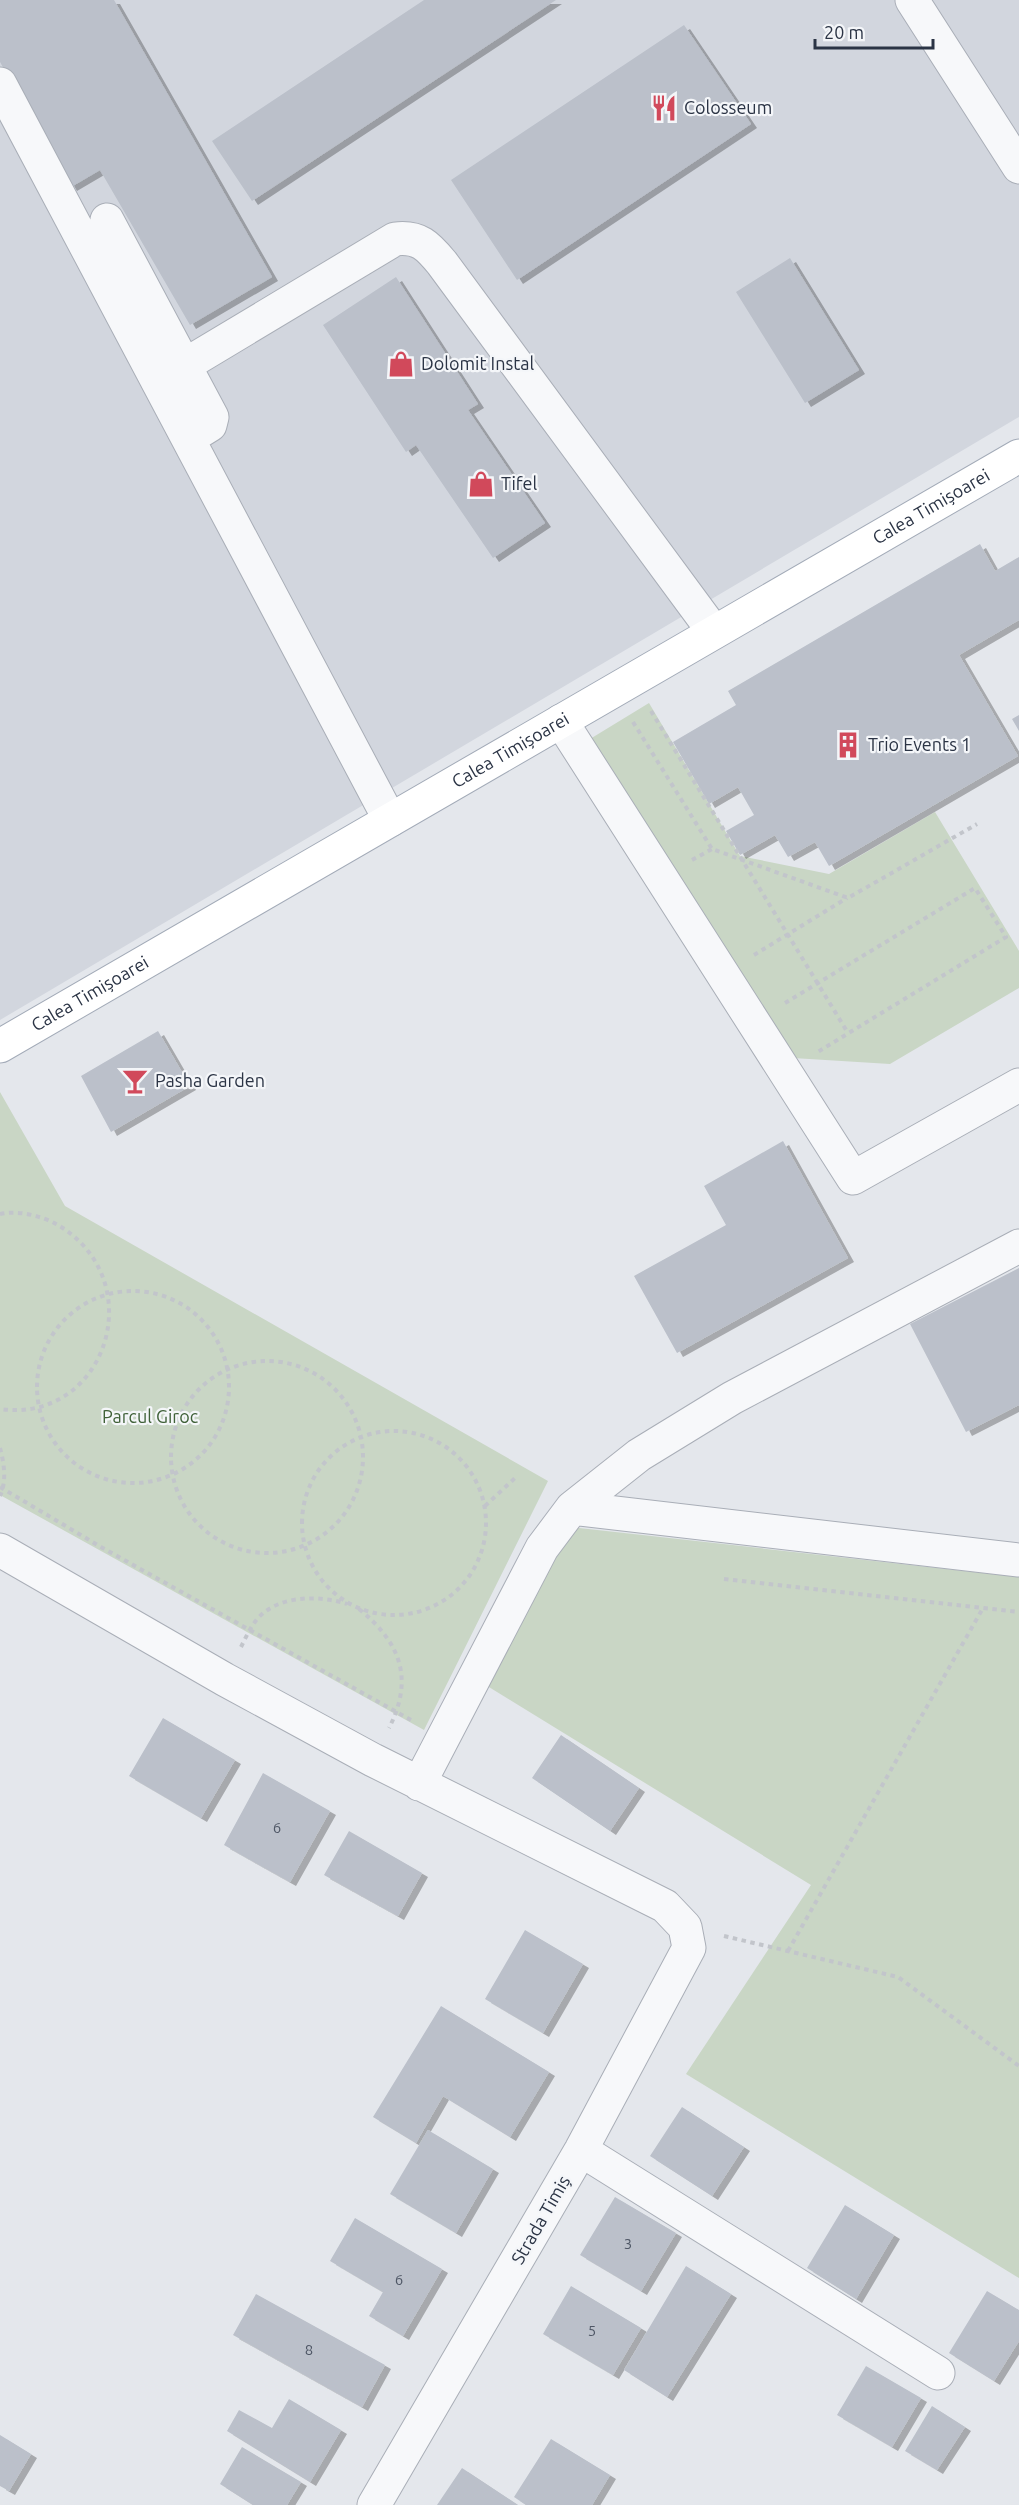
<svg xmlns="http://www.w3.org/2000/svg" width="1019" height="2505" font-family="Ubuntu,sans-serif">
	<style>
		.built { fill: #d2d6de }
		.green { fill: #c9d6c5 }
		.building { fill: #bbc0ca; filter: url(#shadow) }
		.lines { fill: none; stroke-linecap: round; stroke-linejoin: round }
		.minor-casing { stroke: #a9aeb7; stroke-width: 35 }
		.major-casing { stroke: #a3abb8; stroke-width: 35 }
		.path { stroke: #c2c5cb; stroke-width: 4; stroke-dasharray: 4.5 4.5; stroke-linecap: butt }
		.minor { stroke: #f7f8fa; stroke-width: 33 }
		.major { stroke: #fff; stroke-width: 33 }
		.labels { text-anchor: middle; stroke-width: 4.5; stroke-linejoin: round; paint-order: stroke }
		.number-label { font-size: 15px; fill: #4f5766 }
		.poi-label { font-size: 18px; fill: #2b3445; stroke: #f4f6f9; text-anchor: start }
		.street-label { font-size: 18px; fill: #2b3445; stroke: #f4f6f9 }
		.park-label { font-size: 18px; fill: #3f6138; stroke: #f4f6f9 }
	</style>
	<defs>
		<filter id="shadow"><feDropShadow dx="6" dy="4" stdDeviation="0" flood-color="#0004"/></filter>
	</defs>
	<rect width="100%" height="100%" fill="#e4e7ec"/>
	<path class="built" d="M0,0H1019V417L0,1020Z"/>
	<path class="green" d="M649,703L740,856L829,874L935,812L1019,951V988L890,1064L793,1058L590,739Z
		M0,1092L65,1206L548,1481L424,1730L0,1495Z
		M561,1526L1019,1577V2278L686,2074L811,1885L484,1684Z"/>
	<path class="building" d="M0,0H114L272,277L190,325L100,170L71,187L0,62Z
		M424,0H556L252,201L212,141Z
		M684,25L751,124L517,280L451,180Z
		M790,258L859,370L805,403L736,292Z
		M396,277L478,404L468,410L545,523L493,558L416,445L406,452L323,325Z
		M980,544L995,571L1019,557V620L959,655L1018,756L829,866L815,842L788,857L775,835L740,855L726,831L754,815L738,787L709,804L673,742L736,705L728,691Z
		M1019,715V731L1012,719Z
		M158,1031L190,1086L111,1132L81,1076Z
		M783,1141L848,1258L677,1353L634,1276L726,1225L704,1186Z
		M1019,1268V1405L966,1432L910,1324Z
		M163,1718L235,1760L201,1818L129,1776Z
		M561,1735L639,1788L610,1831L532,1778Z
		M263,1773L330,1811L290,1882L224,1845Z
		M349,1831L422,1873L398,1916L324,1875Z
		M525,1930L583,1964L543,2033L485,1999Z
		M441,2006L549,2072L510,2137L443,2096L416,2143L373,2117Z
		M682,2107L744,2147L712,2196L650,2156Z
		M428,2130L493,2169L456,2233L390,2194Z
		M615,2197L676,2233L641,2291L580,2255Z
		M845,2205L894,2235L856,2299L807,2268Z
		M355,2218L442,2269L403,2336L369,2316L383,2292L330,2261Z
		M686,2266L731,2294L667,2397L624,2370Z
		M571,2286L641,2328L613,2375L543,2334Z
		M987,2291L1019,2310V2341L994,2381L949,2353Z
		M256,2294L385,2365L362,2407L233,2335Z
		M866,2366L921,2398L892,2447L837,2415Z
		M289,2399L341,2430L310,2482L227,2431L239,2410L272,2428Z
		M932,2406L965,2427L937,2470L905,2451Z
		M0,2435L31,2454L9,2491L0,2486Z
		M551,2439L610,2475L592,2505H526L514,2497Z
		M242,2447L301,2482L287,2505H253L220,2484Z
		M462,2468L518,2505H437Z"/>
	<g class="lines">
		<g class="minor-casing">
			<path id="minor" d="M912,0L1019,167
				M0,84L390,820
				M107,220L212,417L210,425L189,438
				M185,365L395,239C419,236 428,246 442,263L714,632
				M561,721L853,1178L1019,1085
				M572,1508L1019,1560
				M0,1550L224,1679L373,1760L665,1906L685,1927L689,1948L581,2150L374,2505
				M419,1784L542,1548L572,1508L639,1455L732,1398L1019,1246
				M581,2150L938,2373"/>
		</g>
		<g class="major-casing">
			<g id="major">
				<path id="s1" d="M0,1046L1019,456"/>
			</g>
		</g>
		<path class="path" d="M651,711L848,1033
			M633,722L712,849L848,898L977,824
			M692,860L712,849
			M754,955L847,898
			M785,1003L975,888L1006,937L816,1053
			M0,1214C19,1210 42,1216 58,1225C153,1282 105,1424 0,1409
			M37 1387a96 96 0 1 1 192 0a96 96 0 1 1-192 0Z
			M171 1457a96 96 0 1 1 192 0a96 96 0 1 1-192 0Z
			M302 1523a92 92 0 1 1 184 0a92 92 0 1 1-184 0Z
			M0,1448C4,1463 7,1481 0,1496
			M0,1487L101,1547L411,1720
			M485,1506L515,1478
			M724,1579L1019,1612
			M359,1609C401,1643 414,1679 389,1728
			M241,1647C246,1637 251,1626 258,1618C279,1595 320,1595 347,1604
			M724,1936L898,1977L1019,2066
			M788,1951L983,1608"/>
		<use href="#minor" class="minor"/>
		<use href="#major" class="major"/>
	</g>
	<defs>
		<g id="restaurant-bare" transform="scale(2.07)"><path d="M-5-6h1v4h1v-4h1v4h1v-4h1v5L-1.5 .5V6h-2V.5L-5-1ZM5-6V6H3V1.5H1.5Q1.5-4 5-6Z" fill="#d1495b" stroke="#f4f6f9" stroke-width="2.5" paint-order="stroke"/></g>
		<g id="shop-bare" transform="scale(2.07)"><path d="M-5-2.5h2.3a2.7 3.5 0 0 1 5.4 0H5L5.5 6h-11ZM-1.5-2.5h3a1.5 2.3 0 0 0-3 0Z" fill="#d1495b" stroke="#f4f6f9" stroke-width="2.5" paint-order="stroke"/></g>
		<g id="building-bare" transform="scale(2.07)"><path d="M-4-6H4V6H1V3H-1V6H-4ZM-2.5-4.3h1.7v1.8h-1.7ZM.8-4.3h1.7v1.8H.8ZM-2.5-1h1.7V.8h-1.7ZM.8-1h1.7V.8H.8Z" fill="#d1495b" stroke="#f4f6f9" stroke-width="2.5" paint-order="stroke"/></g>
		<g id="bar-bare" transform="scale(2.07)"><path d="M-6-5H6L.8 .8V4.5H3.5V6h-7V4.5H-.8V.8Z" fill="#d1495b" stroke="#f4f6f9" stroke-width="2.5" paint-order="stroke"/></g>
	</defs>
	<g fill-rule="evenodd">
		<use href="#restaurant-bare" x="664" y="108"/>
		<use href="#shop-bare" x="401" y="364"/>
		<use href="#shop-bare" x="481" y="484"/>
		<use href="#building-bare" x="848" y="745"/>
		<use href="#bar-bare" x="135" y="1081"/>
	</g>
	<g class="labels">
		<g class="number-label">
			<text x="277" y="1833">6</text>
			<text x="628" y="2249">3</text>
			<text x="399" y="2285">6</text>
			<text x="592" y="2336">5</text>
			<text x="309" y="2355">8</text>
		</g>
		<g class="poi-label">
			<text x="684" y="114">Colosseum</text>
			<text x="421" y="370">Dolomit Instal</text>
			<text x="501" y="490">Tifel</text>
			<text x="868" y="751">Trio Events 1</text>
			<text x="155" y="1087">Pasha Garden</text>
		</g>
		<g class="street-label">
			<text dy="6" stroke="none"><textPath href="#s1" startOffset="1076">Calea Timișoarei</textPath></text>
			<text dy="6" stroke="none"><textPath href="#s1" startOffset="590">Calea Timișoarei</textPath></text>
			<text dy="6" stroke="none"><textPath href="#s1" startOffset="104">Calea Timișoarei</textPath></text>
			<text transform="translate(541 2220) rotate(-60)" y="6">Strada Timiș</text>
		</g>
		<g class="park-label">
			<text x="150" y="1423">Parcul Giroc</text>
		</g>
	</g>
	<path d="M815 39v9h118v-9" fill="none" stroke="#2b3445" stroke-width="3"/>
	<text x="824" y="39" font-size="18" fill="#2b3445" stroke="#f4f6f9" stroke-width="4.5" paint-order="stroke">20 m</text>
</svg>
